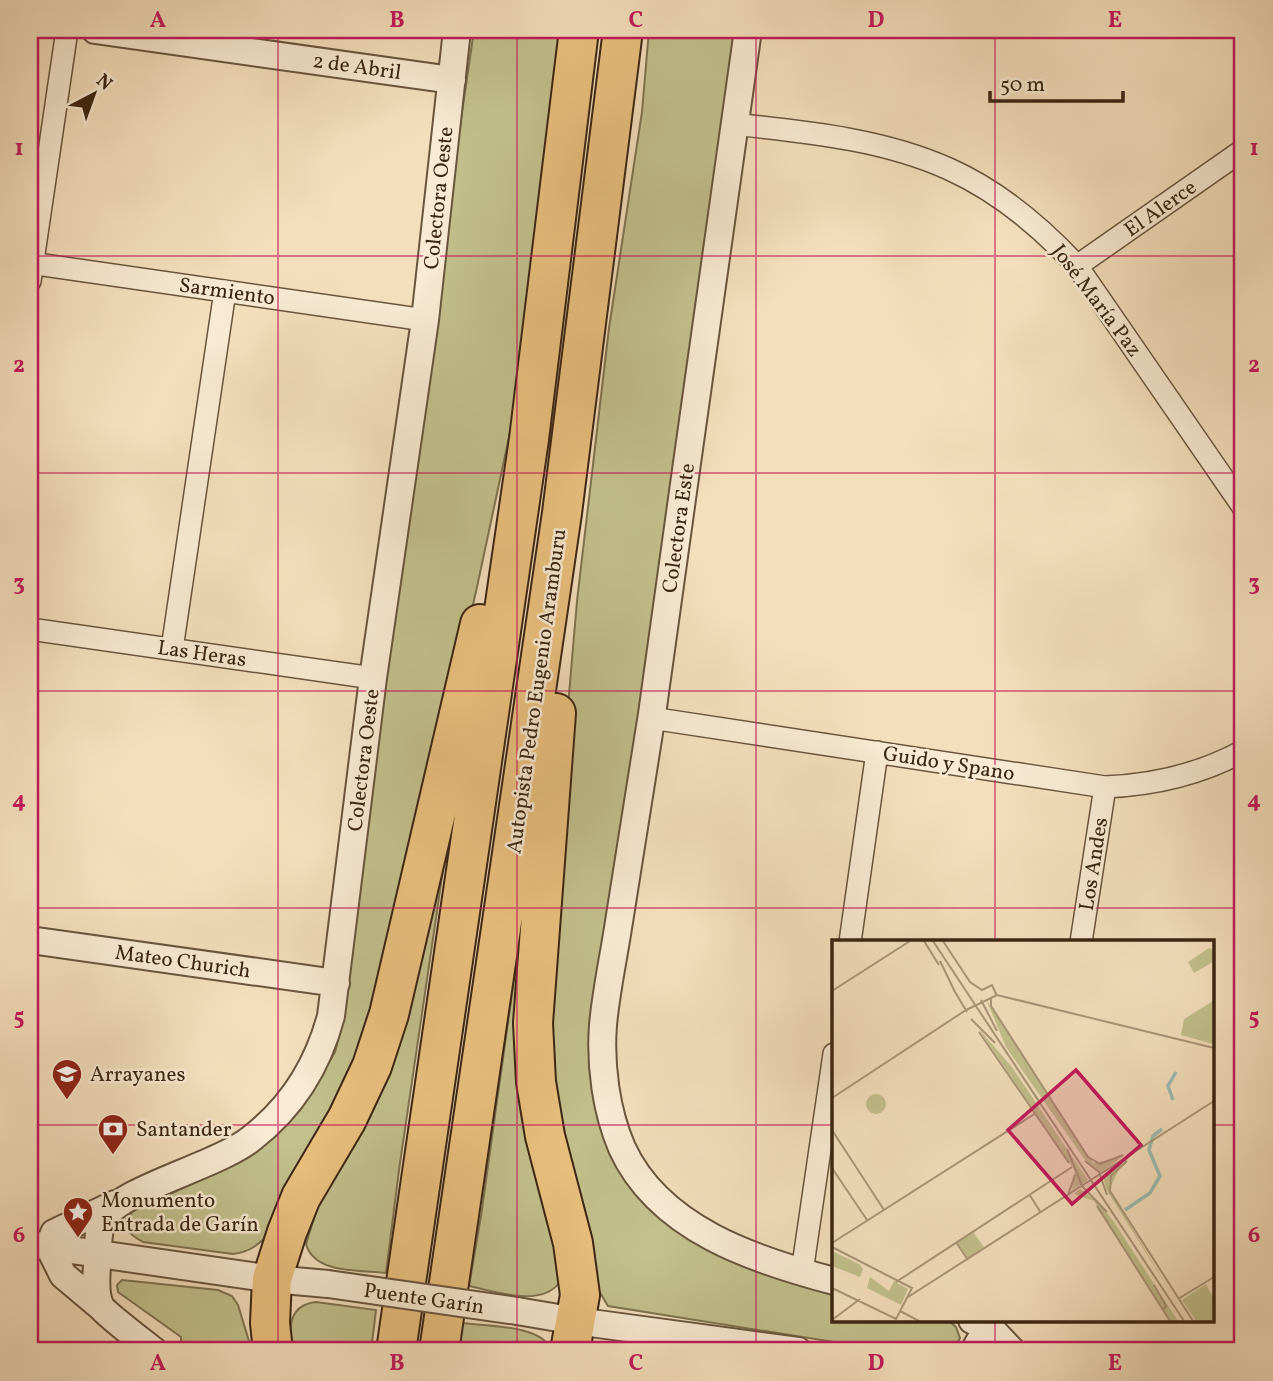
<svg xmlns="http://www.w3.org/2000/svg" width="1273" height="1381" font-family="Vollkorn,serif">
	<style>
		.green { fill: #c2c08c; stroke: #7e7250; stroke-width: 2 }
		.lines { fill: none; stroke-linecap: round; stroke-linejoin: round }
		.minor-casing { stroke: #69543d; stroke-width: 24 }
		.tertiary-casing { stroke: #69543d; stroke-width: 30 }
		.motorway-casing { stroke: #3b2513; stroke-width: 42 }
		.minor { stroke: #f8ead3; stroke-width: 21 }
		.tertiary { stroke: #f8ead3; stroke-width: 26 }
		.motorway { stroke: #eac07e; stroke-width: 38 }
		.tertiary-bridge-casing { stroke: #69543d; stroke-width: 30; stroke-linecap: butt }
		.tertiary-bridge { stroke: #f8ead3; stroke-width: 26 }
		.grid { fill: none; stroke: #c2185b; stroke-width: 2; stroke-opacity: 0.55 }
		.labels { text-anchor: middle; stroke-width: 5; stroke-linejoin: round; paint-order: stroke }
		.street-label { font-size: 21px; fill: #3b2513; stroke: #f8ead3 }
		.poi-label { font-size: 21px; fill: #3b2513; stroke: #f8ead3; text-anchor: start }
		.inset-river { fill: none; stroke: #9cbcb2; stroke-width: 3.5 }
		.inset-road { fill: none; stroke: #aa9578; stroke-width: 2 }
		.view { fill: #c2185b; fill-opacity: 0.15; stroke: #c2185b; stroke-width: 3.5 }
		.inset-edge { fill: none; stroke: #3b2513; stroke-width: 3.5 }
		.neatline { fill: none; stroke: #c2185b; stroke-width: 2.5 }
		.grid-label { font-size: 23px; text-anchor: middle; font-weight: bold; fill: #c2185b }
	</style>
	<rect width="100%" height="100%" fill="#f4dfbc"/>
	<filter id="stains"><feTurbulence type="fractalNoise" baseFrequency=".00286" numOctaves="4"/><feColorMatrix values="0 0 0 0 .2 0 0 0 0 .09 0 0 0 0 .02 0 0 0 .5 -.17"/></filter>
	<radialGradient id="worn" r=".72"><stop offset=".6" stop-color="#630" stop-opacity="0"/><stop offset="1" stop-color="#630" stop-opacity=".3"/></radialGradient>
	<path class="green" d="M474,30H560L515,409L477,587L373,1044L270,1233C258,1245 250,1252 233,1254L143,1242C133,1236 125,1232 126,1219L133,1211L209,1176L246,1152L311,1092L335,1052L344,1016L408,482Z
		M649,30H736L592,1062L638,1189L834,1291V1320H948L956,1327L960,1338L953,1351H890L608,1306L599,1291L590,1231L563,1151L545,1027L561,788L577,601L609,328L642,112Z
		M461,748L399,1170L386,1273C360,1270 314,1274 306,1244Z
		M535,829L559,1238V1283C540,1308 494,1291 469,1286L481,1216Z
		M122,1280L218,1290L232,1296L238,1305L252,1351H181V1337L118,1292L117,1285Z
		M316,1302L376,1310L371,1351H293C288,1329 288,1305 316,1302Z
		M462,1323C486,1326 545,1325 551,1351H458Z"/>
	<g class="lines">
		<g class="minor-casing">
			<path id="minor" d="M734,124C806,132 883,139 949,169C998,191 1041,227 1077,266L1243,507
				M30,263L425,320
				M1077,266L1243,150
				M30,281L67,30
				M30,629L373,678
				M172,649L225,291
				M651,718L1105,787C1154,785 1199,775 1243,751
				M850,942L877,752
				M1081,942L1105,787
				M802,1272L834,1054"/>
		</g>
		<g class="tertiary-casing">
			<path id="tertiary" d="M95,30L452,80
				M748,30C715,258 684,486 652,714C641,786 629,857 618,928C613,960 606,992 603,1025C600,1065 606,1111 622,1148C659,1229 754,1260 834,1281
				M30,940L336,983
				M30,1244L272,1279L328,1284
				M101,1307L63,1275L49,1247L54,1233L115,1204
				M517,1311L576,1321L798,1351
				M972,1320L993,1331L1012,1351
				M154,1351C144,1343 107,1315 101,1307C93,1293 97,1269 98,1254C98,1243 98,1228 104,1218C122,1188 218,1166 252,1138C292,1107 318,1065 331,1016L373,678L425,320L457,30
				M974,1351L979,1342L993,1331"/>
		</g>
		<g class="motorway-casing">
			<path id="motorway" d="M556,713L533,1023L536,1082L545,1136L573,1243L580,1295L570,1351
				M273,1351L270,1323L272,1279L287,1232L301,1197L347,1119L372,1066L389,1014L480,624
				M396,1351L529,439L579,30
				M439,1351L562,513L623,30"/>
		</g>
		<use href="#minor" class="minor"/>
		<use href="#tertiary" class="tertiary"/>
		<use href="#motorway" class="motorway"/>
		<g class="tertiary-bridge-casing">
			<path id="tertiary-bridge" d="M328,1284L517,1311"/>
		</g>
		<use href="#tertiary-bridge" class="tertiary-bridge"/>
	</g>
	<path class="grid" d="M278,30V1351M517,30V1351M756,30V1351M995,30V942M30,256H1243M30,473H1243M30,691H1243M30,908H1243M30,1125H834M1212,1125H1243M995,1320V1351"/>
	<defs>
		<g id="school-pin" transform="scale(1.575)"><path d="M0 17L-7.5 6A9.5 9.5 0 1 1 7.5 6Z" fill="#8f2418" stroke="#f8ead3"/><path d="M0-5L7-2L0 1L-7-2ZM-4 1L0 2.5L4 1V4Q0 6-4 4Z" fill="#fff"/></g>
		<g id="bank-pin" transform="scale(1.575)"><path d="M0 17L-7.5 6A9.5 9.5 0 1 1 7.5 6Z" fill="#8f2418" stroke="#f8ead3"/><path d="M-6-4H6V4H-6ZM0-2.3a2.3 2.3 0 1 0 0 4.6a2.3 2.3 0 1 0 0-4.6Z" fill="#fff"/></g>
		<g id="sight-pin" transform="scale(1.575)"><path d="M0 17L-7.5 6A9.5 9.5 0 1 1 7.5 6Z" fill="#8f2418" stroke="#f8ead3"/><path d="M0-6L1.8-2.2L6-1.7L2.9 1.2L3.7 5.4L0 3.3L-3.7 5.4L-2.9 1.2L-6-1.7L-1.8-2.2Z" fill="#fff"/></g>
	</defs>
	<g fill-rule="evenodd">
		<use href="#school-pin" x="67" y="1074"/>
		<use href="#bank-pin" x="113" y="1129"/>
		<use href="#sight-pin" x="78" y="1212"/>
	</g>
	<g class="labels">
		<g class="street-label">
			<text transform="translate(357 66) rotate(8)" y="7">2 de Abril</text>
			<text transform="translate(438 198) rotate(-84)" y="7">Colectora Oeste</text>
			<text transform="translate(1160 208) rotate(-35)" y="7">El Alerce</text>
			<text transform="translate(227 291) rotate(8)" y="7">Sarmiento</text>
			<text transform="translate(1097 300) rotate(53)" y="7">José María Paz</text>
			<text transform="translate(678 528) rotate(-82)" y="7">Colectora Este</text>
			<text transform="translate(202 653) rotate(8)" y="7">Las Heras</text>
			<text transform="translate(536 691) rotate(-82)" y="7">Autopista Pedro Eugenio Aramburu</text>
			<text transform="translate(363 760) rotate(-83)" y="7">Colectora Oeste</text>
			<text transform="translate(949 763) rotate(9)" y="7">Guido y Spano</text>
			<text transform="translate(1093 864) rotate(-81)" y="7">Los Andes</text>
			<text transform="translate(183 961) rotate(8)" y="7">Mateo Churich</text>
			<text transform="translate(424 1298) rotate(8)" y="7">Puente Garín</text>
		</g>
		<g class="poi-label">
			<text x="90" y="1081">Arrayanes</text>
			<text x="136" y="1136">Santander</text>
			<text x="101" y="1207">Monumento<tspan x="101" dy="24">Entrada de Garín</tspan></text>
		</g>
	</g>
	<g transform="translate(832 940)">
		<rect width="382" height="382" fill="#f4dfbc"/>
		<path d="M377,8L381,9V22L362,33L356,22ZM154,59L261,223L290,217L269,232L253,220L174,107ZM381,61V104L349,95L352,79ZM146,88L180,127L256,240L240,250L243,231ZM34 164a10 10 0 1 1 20 0a10 10 0 1 1-20 0ZM291,221L277,250L343,359L274,249L271,235ZM248,249L268,264L282,282L346,381H339L262,261L242,254ZM141,292L152,307L136,318L125,302ZM0,311L27,324L31,329L28,337L0,326ZM38,337L57,351L62,341L76,349L69,365L35,348ZM374,344L381,357V381H364L350,360Z" fill="#c2c08c"/>
		<path class="inset-river" d="M341,160L336,146L344,132M293,270L318,253L328,236L317,210L321,196L330,189"/>
		<path class="inset-road" d="M92,1L107,25M101,1L352,381M111,1L138,42L150,50L160,45L165,56M108,21L123,52M0,51L78,1M123,52L135,72M159,57V66L256,217L268,224L291,215M149,60L165,91M134,70L165,55L382,108M139,79L163,103M147,92L237,223M0,158L134,70M0,190L52,270M235,209L250,246L275,272M253,221L267,232L275,255M295,221L279,236L278,251L361,381M0,228L35,280M197,254L209,273M236,255L243,235M265,266L338,381M124,302L136,320M0,303L204,173M0,307L80,348L64,379L0,348M64,342L240,227M322,345L334,366L331,370M76,357L382,161M346,359L382,337M68,371L87,381M0,380L28,359"/>
		<path class="view" d="M244,130L309,205L240,264L176,190Z"/>
		<rect width="382" height="382" class="inset-edge"/>
	</g>
	<rect width="1273" height="1381" fill="none" stroke="#f4dfbc" stroke-width="77"/>
	<g transform="translate(94 94) rotate(41)" stroke="#f8ead3" stroke-width="5" paint-order="stroke">
	<path d="M0-5L12 26L0 18L-12 26Z" fill="#3b2513"/>
	<text y="-10" font-size="19" font-weight="bold" text-anchor="middle" fill="#3b2513">N</text>
	</g>
	<path d="M990 91v10h133v-10" fill="none" stroke="#3b2513" stroke-width="3.5"/>
	<text x="1000" y="91" font-size="21" fill="#3b2513" stroke="#f8ead3" stroke-width="5" paint-order="stroke">50 m</text>
	<rect x="38" y="38" width="1196" height="1304" class="neatline"/>
	<g class="grid-label">
		<text x="158" y="27">A</text>
		<text x="397" y="27">B</text>
		<text x="636" y="27">C</text>
		<text x="876" y="27">D</text>
		<text x="1115" y="27">E</text>
		<text x="19" y="155">1</text>
		<text x="1254" y="155">1</text>
		<text x="19" y="372">2</text>
		<text x="1254" y="372">2</text>
		<text x="19" y="590">3</text>
		<text x="1254" y="590">3</text>
		<text x="19" y="807">4</text>
		<text x="1254" y="807">4</text>
		<text x="19" y="1024">5</text>
		<text x="1254" y="1024">5</text>
		<text x="19" y="1242">6</text>
		<text x="1254" y="1242">6</text>
		<text x="158" y="1370">A</text>
		<text x="397" y="1370">B</text>
		<text x="636" y="1370">C</text>
		<text x="876" y="1370">D</text>
		<text x="1115" y="1370">E</text>
	</g>
	<rect width="100%" height="100%" filter="url(#stains)"/>
	<rect width="100%" height="100%" fill="url(#worn)"/>
</svg>
